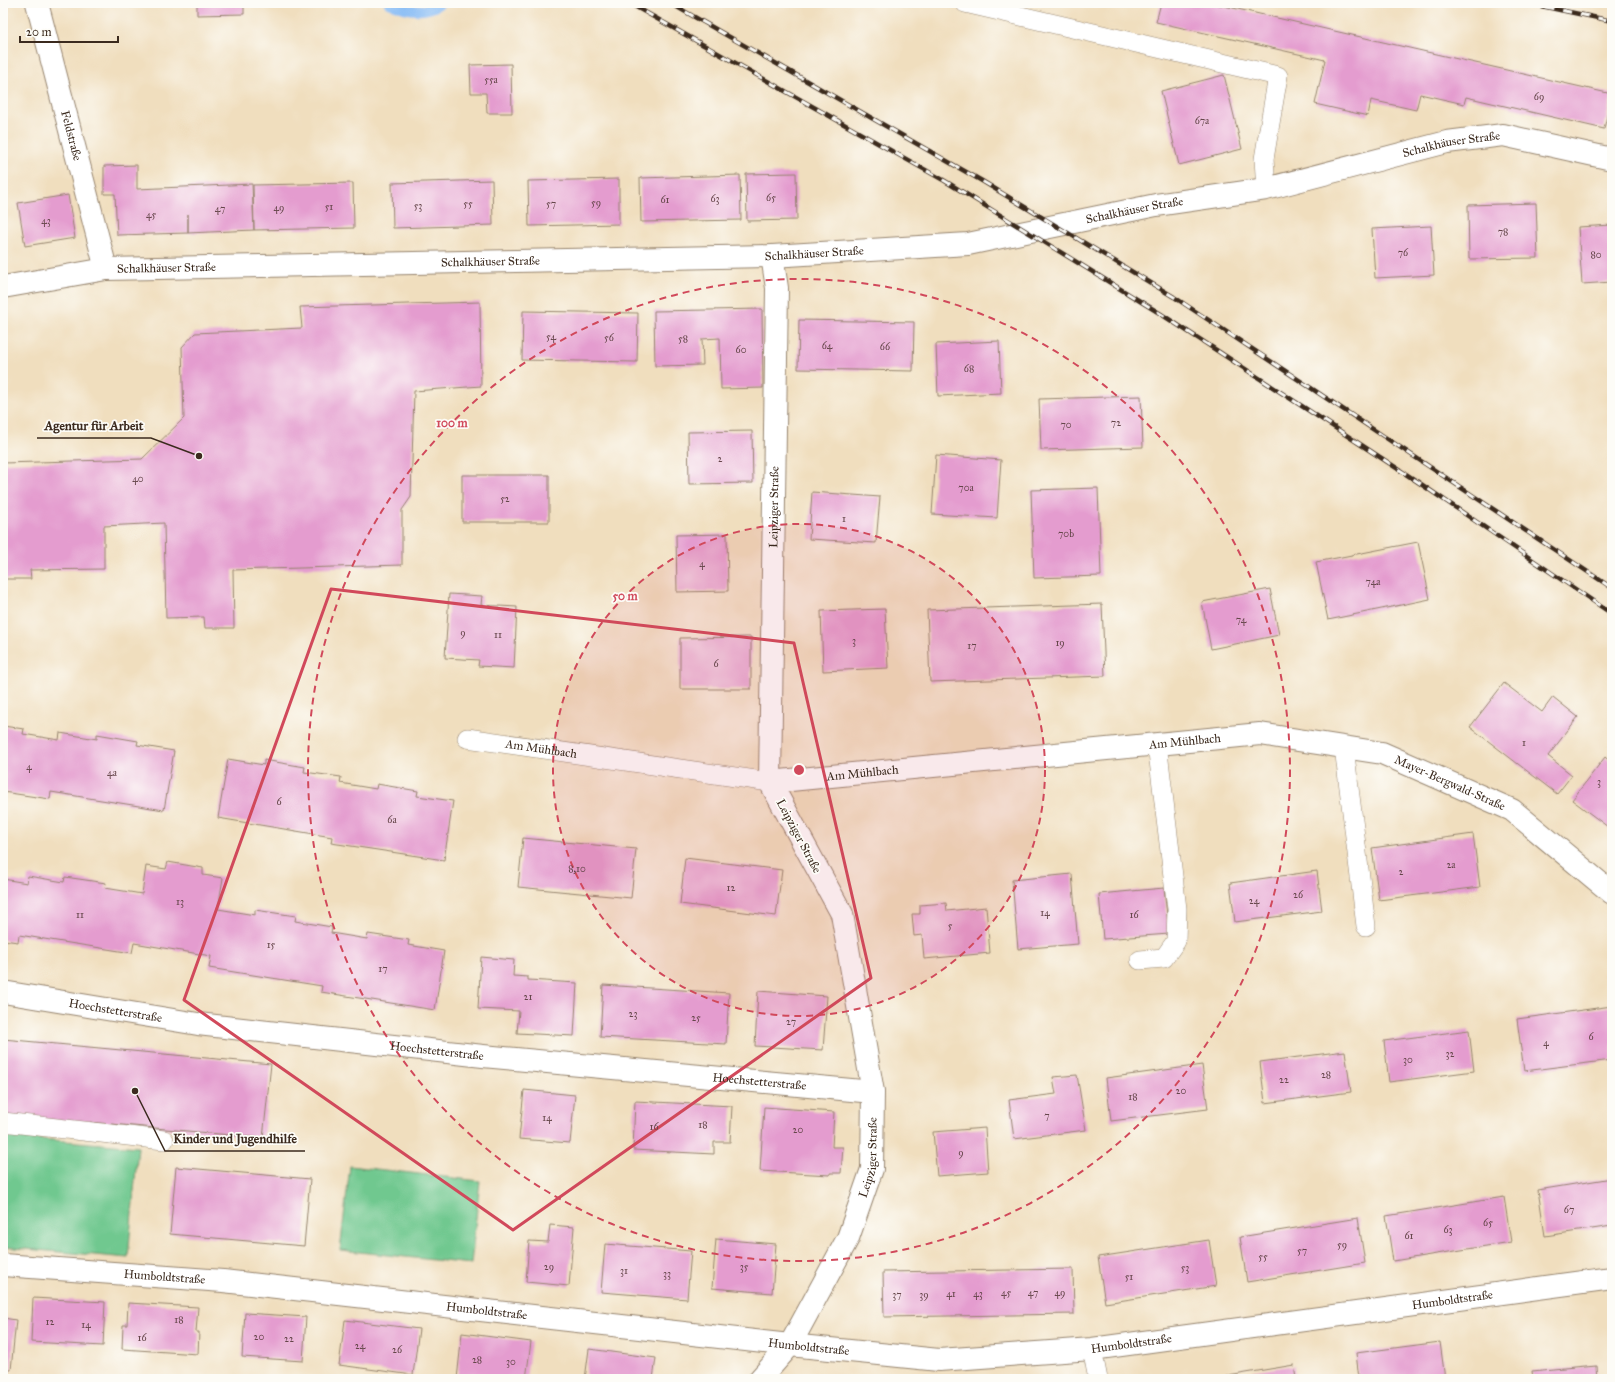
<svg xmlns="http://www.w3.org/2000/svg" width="1615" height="1382" font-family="'IM FELL Great Primer',serif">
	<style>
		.green { fill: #6fc88f; stroke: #557956 }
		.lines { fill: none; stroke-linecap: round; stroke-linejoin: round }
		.stream { stroke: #86bbf5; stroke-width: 10 }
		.building { fill: #e49ccf }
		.service-casing { stroke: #96846e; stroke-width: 20 }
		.minor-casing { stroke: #96846e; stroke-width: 24 }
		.tertiary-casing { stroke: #96846e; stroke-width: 24 }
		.service { stroke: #fff; stroke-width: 19 }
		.minor { stroke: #fff; stroke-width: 22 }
		.tertiary { stroke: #fff; stroke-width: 22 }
		.rail-casing { stroke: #3b2a1e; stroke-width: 4.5 }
		.rail { stroke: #fdfcf7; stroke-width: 3; stroke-dasharray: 9; stroke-linecap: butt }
		.marked { fill: none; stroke: #d1495b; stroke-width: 3; stroke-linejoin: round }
		.ring { fill: none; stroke: #d1495b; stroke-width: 2; stroke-dasharray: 7 5 }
		.labels { text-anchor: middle; stroke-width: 3.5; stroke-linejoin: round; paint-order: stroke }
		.number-label { font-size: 10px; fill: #65464a }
		.street-label { font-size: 12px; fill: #3b2a1e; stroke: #fdfcf7 }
		.centre { fill: #d1495b; stroke: #fdfcf7; stroke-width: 2 }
		.ring-label { font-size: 12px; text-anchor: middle; font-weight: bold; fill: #d1495b; stroke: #fdfcf7; stroke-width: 3.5; stroke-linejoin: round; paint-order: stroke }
		.leader { fill: none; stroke: #3b2a1e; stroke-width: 1.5 }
		.callout-dot { fill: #3b2a1e; stroke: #fdfcf7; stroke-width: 1.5 }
		.callout-label { font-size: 13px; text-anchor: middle; font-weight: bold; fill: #3b2a1e; stroke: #fdfcf7; stroke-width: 3.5; stroke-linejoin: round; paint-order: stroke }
	</style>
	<rect width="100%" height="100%" fill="#fdfcf7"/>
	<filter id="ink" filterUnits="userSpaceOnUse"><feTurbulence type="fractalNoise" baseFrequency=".025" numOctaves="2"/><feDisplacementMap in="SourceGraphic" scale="8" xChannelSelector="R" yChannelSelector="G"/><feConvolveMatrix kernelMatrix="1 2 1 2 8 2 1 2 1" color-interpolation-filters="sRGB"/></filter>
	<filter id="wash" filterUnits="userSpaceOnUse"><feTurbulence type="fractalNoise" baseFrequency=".012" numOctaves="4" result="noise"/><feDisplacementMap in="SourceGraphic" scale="16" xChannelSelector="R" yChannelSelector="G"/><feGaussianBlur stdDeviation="0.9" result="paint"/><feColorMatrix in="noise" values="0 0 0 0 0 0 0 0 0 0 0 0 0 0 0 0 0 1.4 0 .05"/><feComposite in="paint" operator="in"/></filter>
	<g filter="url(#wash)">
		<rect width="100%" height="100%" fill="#f0debe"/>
		<path class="green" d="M3,1136L138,1147L128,1258L3,1247Z
			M350,1166L480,1181L471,1264L340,1250Z"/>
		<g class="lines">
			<path class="stream" d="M389,3C406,10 425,15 440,3"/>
		</g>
		<g id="blocks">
			<path class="building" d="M197,3H244V14L197,15Z
				M1161,3H1211L1612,94L1604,129L1466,97L1464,104L1420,94L1416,110L1371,100L1368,116L1315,104L1325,60L1156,22Z
				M511,64L512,113H487L486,93H471L470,65Z
				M1224,75L1242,149L1179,165L1161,91Z
				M137,165V189L252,184L254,230L188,233V214V233L117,235L115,194H104V166Z
				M796,173L797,220L747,221L746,174Z
				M740,175L741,220L641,222L640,178Z
				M619,179V224L529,226L528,181Z
				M492,180L493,225L393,228L392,183Z
				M353,183L354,228L254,230L253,185Z
				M68,195L75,238L25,246L18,203Z
				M1536,203L1538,258L1469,259L1468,205Z
				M1612,225V282L1582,284L1578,227Z
				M1431,226L1434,275L1375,278L1372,229Z
				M480,302L481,386L414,391L411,497L402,510V565L233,570L234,628H205L204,617L166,618L164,523L104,526V569L30,570L31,579H3V463L142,459L184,418L182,347L195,333L302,328L300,307Z
				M762,309L763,388L721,389L720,338L702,339L703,365L655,366L654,311Z
				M523,311L638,313L637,362L522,360Z
				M799,320L914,322L913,371L798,369Z
				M999,341L1001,393L938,396L936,344Z
				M1141,396L1143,447L1041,450L1039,399Z
				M752,431L753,483L689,484L688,432Z
				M936,455L1001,460L997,518L932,514Z
				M462,475H549V522H462Z
				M1098,488L1101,576L1034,578L1031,490Z
				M812,492L880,497L876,543L809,539Z
				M727,534L728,591L677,592L676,535Z
				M1418,542L1430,599L1328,620L1316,562Z
				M1270,589L1279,635L1211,649L1202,602Z
				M449,594L482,596L481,605L517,607L514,668L478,666L479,660L445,658Z
				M1102,604L1105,676L930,682L927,610Z
				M885,609L888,668L823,671L821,611Z
				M751,637V689H680V638Z
				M1504,683L1542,712L1553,697L1578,717L1548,756L1572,775L1557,794L1470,727Z
				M3,726L24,729L23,734L59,740L60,733L97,739V734L138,741L137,745L174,751L164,810L51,792L50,799L3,792Z
				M1605,757L1612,763V830L1572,800Z
				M228,759L264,765V760L305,767L304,772L341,777L340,783L376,789L377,784L418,791L417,796L453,801L444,860L331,843L332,837L218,818Z
				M1473,834L1480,887L1379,900L1372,848Z
				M523,838L636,849L631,898L518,887Z
				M685,858L782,870L776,916L680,904Z
				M168,862L203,868V875L223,878L218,909L255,915V910L296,916L295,921L332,927L331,933L367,939L368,934L409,940L408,945L444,951L435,1010L321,992L322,986L209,968L211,956L134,943L132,953L19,935L18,942L3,940V879L27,883L28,876L64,882L65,877L106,883L105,888L142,894L146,866L166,869Z
				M1317,871L1322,911L1235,922L1230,883Z
				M1072,874L1078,944L1018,949L1012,880Z
				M1164,888L1169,934L1103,939L1099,894Z
				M946,903L947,911L986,907L990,953L924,959L922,935L914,936L912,914H920V905Z
				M481,957L514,960L513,976L528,977V980L577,983L574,1036L517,1033L519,1011L478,1009Z
				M603,985L729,993L726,1044L600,1037Z
				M758,991L827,996L823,1050L755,1046Z
				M1612,1006V1060L1524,1071L1517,1019Z
				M1469,1030L1474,1071L1389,1082L1384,1041Z
				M3,1039L271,1064L263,1138L90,1122V1127L3,1118Z
				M1345,1051L1351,1092L1265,1103L1260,1062Z
				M1202,1065L1208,1109L1111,1121L1106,1078Z
				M1077,1075L1086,1130L1014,1139L1009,1100L1056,1094L1053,1077Z
				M524,1090L575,1095L570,1143L519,1139Z
				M635,1101L732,1106L730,1142H714V1154L633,1150Z
				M764,1107L834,1112L832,1147H843L841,1173H830V1175L760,1171Z
				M985,1128L988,1172L937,1176L933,1132Z
				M176,1167L310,1179L304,1246L170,1234Z
				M1612,1178V1226L1545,1236L1538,1190Z
				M1504,1197L1511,1242L1393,1261L1386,1216Z
				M1358,1218L1365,1263L1247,1282L1240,1237Z
				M550,1225L574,1227L569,1286L526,1282L529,1241L548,1242Z
				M716,1239L776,1244L772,1293L712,1288Z
				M1209,1240L1216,1286L1105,1303L1098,1257Z
				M605,1244L691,1251L687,1299L601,1292Z
				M1073,1269L1074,1314L884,1317L883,1272Z
				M33,1298L105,1302L103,1346L31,1342Z
				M128,1303L198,1307L196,1332H199L198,1354L122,1349L123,1325H127Z
				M245,1313L306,1317L303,1361L242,1357Z
				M3,1318L16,1320L11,1370H3Z
				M345,1320L419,1329L413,1375L339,1365Z
				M462,1333L531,1342L526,1379H457Z
				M1440,1342L1445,1379H1359L1356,1353Z
				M589,1349L656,1358L653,1379H585Z
				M1294,1365L1296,1379H1216V1378Z
				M1596,1365L1597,1379H1533L1532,1371Z"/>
		</g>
	</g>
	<g filter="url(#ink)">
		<use href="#blocks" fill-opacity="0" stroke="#96846e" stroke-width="1"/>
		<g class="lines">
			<g class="service-casing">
				<g id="service">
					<path d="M965,3L1278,76L1264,159L1266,189"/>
					<path id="s1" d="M467,738L770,782"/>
					<path d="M1344,747L1366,926"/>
					<path d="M1140,960L1164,958L1176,941L1177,909L1157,744"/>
					<path d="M3,1122L164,1140"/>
					<path d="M1092,1349L1098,1379"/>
				</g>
			</g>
			<g class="minor-casing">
				<g id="minor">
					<path id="s2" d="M37,3L106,269"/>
					<path id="s3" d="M770,782L1260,734L1382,753L1512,810L1612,893"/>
					<path id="s4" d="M3,992L198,1024L483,1056L873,1092"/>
					<path id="s5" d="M3,1265L223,1281L790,1345L939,1360L1092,1349L1612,1278"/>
					<path id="s6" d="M760,1379L790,1345L848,1238L872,1169L873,1092L842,914L770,782L777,288L772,256"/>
				</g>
			</g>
			<g class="tertiary-casing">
				<g id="tertiary">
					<path id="s7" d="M3,287L106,269L772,256L968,244L1156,205L1266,189L1447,142L1503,135L1612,159"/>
				</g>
			</g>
			<use href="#service" class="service"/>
			<use href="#minor" class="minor"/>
			<use href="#tertiary" class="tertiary"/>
			<g class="rail-casing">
				<path id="rail" d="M629,3L945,181L1161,314L1415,480L1612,614
					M670,3L982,181L1174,297L1612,588
					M1527,3L1612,21"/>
			</g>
			<use href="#rail" class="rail"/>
		</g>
	</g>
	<path class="marked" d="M331,589L794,643L871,978L513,1230L184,1000Z"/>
	<circle cx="799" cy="770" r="246" fill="#d1495b" fill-opacity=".12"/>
	<g class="ring">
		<circle cx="799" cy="770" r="246"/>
		<circle cx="799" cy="770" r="491"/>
	</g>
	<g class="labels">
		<g class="number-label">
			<text x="491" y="83">55a</text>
			<text x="1539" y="100">69</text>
			<text x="1202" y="124">67a</text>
			<text x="771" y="201">65</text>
			<text x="715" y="202">63</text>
			<text x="665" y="203">61</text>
			<text x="596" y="206">59</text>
			<text x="468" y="207">55</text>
			<text x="551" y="207">57</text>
			<text x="418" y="209">53</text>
			<text x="329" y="210">51</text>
			<text x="279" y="211">49</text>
			<text x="220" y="212">47</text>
			<text x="151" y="218">45</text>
			<text x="46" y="224">43</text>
			<text x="1503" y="235">78</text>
			<text x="1403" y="256">76</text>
			<text x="1596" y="258">80</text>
			<text x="551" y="340">54</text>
			<text x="609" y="341">56</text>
			<text x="683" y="342">58</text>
			<text x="827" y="349">64</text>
			<text x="885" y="350">66</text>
			<text x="741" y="353">60</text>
			<text x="969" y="372">68</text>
			<text x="1116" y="426">72</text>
			<text x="1066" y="428">70</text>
			<text x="720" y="462">2</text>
			<text x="138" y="482">40</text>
			<text x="966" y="491">70a</text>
			<text x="505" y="502">52</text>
			<text x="844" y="522">1</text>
			<text x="1066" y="537">70b</text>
			<text x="702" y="567">4</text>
			<text x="1373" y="585">74a</text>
			<text x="1241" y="623">74</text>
			<text x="463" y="636">9</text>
			<text x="498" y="638">11</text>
			<text x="854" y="644">3</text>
			<text x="1060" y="646">19</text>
			<text x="972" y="649">17</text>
			<text x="716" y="667">6</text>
			<text x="1524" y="746">1</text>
			<text x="29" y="770">4</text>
			<text x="112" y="776">4a</text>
			<text x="1599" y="785">3</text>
			<text x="279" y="805">6</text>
			<text x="392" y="823">6a</text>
			<text x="1451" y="868">2a</text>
			<text x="577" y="872">8,10</text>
			<text x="1401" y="875">2</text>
			<text x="731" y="891">12</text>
			<text x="1298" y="898">26</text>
			<text x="1254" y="904">24</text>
			<text x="180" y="905">13</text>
			<text x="1045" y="916">14</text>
			<text x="80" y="918">11</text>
			<text x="1134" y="918">16</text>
			<text x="950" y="929">5</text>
			<text x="271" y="948">15</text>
			<text x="383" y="972">17</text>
			<text x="528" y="1000">21</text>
			<text x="633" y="1017">23</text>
			<text x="696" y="1021">25</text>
			<text x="791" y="1025">27</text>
			<text x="1591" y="1040">6</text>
			<text x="1546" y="1046">4</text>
			<text x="1450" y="1057">32</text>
			<text x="1408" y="1063">30</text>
			<text x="1326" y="1078">28</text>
			<text x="1284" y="1083">22</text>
			<text x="1181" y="1094">20</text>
			<text x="1133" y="1100">18</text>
			<text x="1047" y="1119">7</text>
			<text x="547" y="1121">14</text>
			<text x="703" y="1128">18</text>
			<text x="654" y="1130">16</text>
			<text x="798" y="1133">20</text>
			<text x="961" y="1156">9</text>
			<text x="1569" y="1213">67</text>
			<text x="1488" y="1226">65</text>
			<text x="1448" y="1233">63</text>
			<text x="1409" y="1239">61</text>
			<text x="1342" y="1248">59</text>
			<text x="1302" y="1254">57</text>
			<text x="1263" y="1260">55</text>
			<text x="549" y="1270">29</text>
			<text x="744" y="1270">35</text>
			<text x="1185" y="1271">53</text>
			<text x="624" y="1274">31</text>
			<text x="667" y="1277">33</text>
			<text x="1129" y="1280">51</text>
			<text x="1006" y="1296">45</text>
			<text x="1033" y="1296">47</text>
			<text x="1060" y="1296">49</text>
			<text x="951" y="1297">41</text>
			<text x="978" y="1297">43</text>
			<text x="897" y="1298">37</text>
			<text x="924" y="1298">39</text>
			<text x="179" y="1323">18</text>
			<text x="50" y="1325">12</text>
			<text x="86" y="1328">14</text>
			<text x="259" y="1340">20</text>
			<text x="142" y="1341">16</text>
			<text x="289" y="1342">22</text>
			<text x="360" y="1349">24</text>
			<text x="397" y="1353">26</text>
			<text x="477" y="1363">28</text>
			<text x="511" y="1365">30</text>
		</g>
		<g class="street-label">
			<text dy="4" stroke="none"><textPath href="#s2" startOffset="137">Feldstraße</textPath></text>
			<text dy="4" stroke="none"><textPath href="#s7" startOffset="1461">Schalkhäuser Straße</textPath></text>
			<text dy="4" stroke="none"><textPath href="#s7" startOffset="1137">Schalkhäuser Straße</textPath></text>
			<text dy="4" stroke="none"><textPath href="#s7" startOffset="813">Schalkhäuser Straße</textPath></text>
			<text dy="4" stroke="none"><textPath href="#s7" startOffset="489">Schalkhäuser Straße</textPath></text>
			<text dy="4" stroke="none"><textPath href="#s7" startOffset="165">Schalkhäuser Straße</textPath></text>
			<text dy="4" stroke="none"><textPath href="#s6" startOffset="923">Leipziger Straße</textPath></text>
			<text dy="4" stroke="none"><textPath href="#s3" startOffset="417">Am Mühlbach</textPath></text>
			<text dy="4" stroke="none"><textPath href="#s1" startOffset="75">Am Mühlbach</textPath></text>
			<text dy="4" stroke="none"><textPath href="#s3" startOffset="93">Am Mühlbach</textPath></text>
			<text dy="4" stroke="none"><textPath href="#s3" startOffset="690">Mayer-Bergwald-Straße</textPath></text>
			<text transform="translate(799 836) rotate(62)" y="4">Leipziger Straße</text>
			<text dy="4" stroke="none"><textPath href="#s4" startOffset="114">Hoechstetterstraße</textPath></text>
			<text dy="4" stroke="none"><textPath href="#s4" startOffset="438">Hoechstetterstraße</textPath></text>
			<text dy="4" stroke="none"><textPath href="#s4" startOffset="762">Hoechstetterstraße</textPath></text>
			<text dy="4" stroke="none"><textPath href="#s6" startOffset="251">Leipziger Straße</textPath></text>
			<text dy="4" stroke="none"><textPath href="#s5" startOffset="162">Humboldtstraße</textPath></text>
			<text dy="4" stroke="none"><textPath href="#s5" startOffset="1458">Humboldtstraße</textPath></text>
			<text dy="4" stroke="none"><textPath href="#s5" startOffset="486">Humboldtstraße</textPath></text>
			<text dy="4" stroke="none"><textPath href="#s5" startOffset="1134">Humboldtstraße</textPath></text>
			<text dy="4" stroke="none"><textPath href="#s5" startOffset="810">Humboldtstraße</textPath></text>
		</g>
	</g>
	<circle cx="799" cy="770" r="6" class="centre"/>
	<g class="ring-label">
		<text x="452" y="427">100 m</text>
		<text x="625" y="600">50 m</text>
	</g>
	<path class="leader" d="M199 456L151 438H37M135 1091L165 1151H305"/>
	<g class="callout-dot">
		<circle cx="199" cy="456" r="4"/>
		<circle cx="135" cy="1091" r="4"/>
	</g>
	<g class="callout-label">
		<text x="94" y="430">Agentur für Arbeit</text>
		<text x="235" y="1143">Kinder und Jugendhilfe</text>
	</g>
	<rect width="1615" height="1382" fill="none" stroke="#fdfcf7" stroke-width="16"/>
	<path d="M20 36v6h98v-6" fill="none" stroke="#3b2a1e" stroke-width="2"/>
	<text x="26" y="36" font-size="12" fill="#3b2a1e" stroke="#fdfcf7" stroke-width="3" paint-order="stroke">20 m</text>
</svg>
